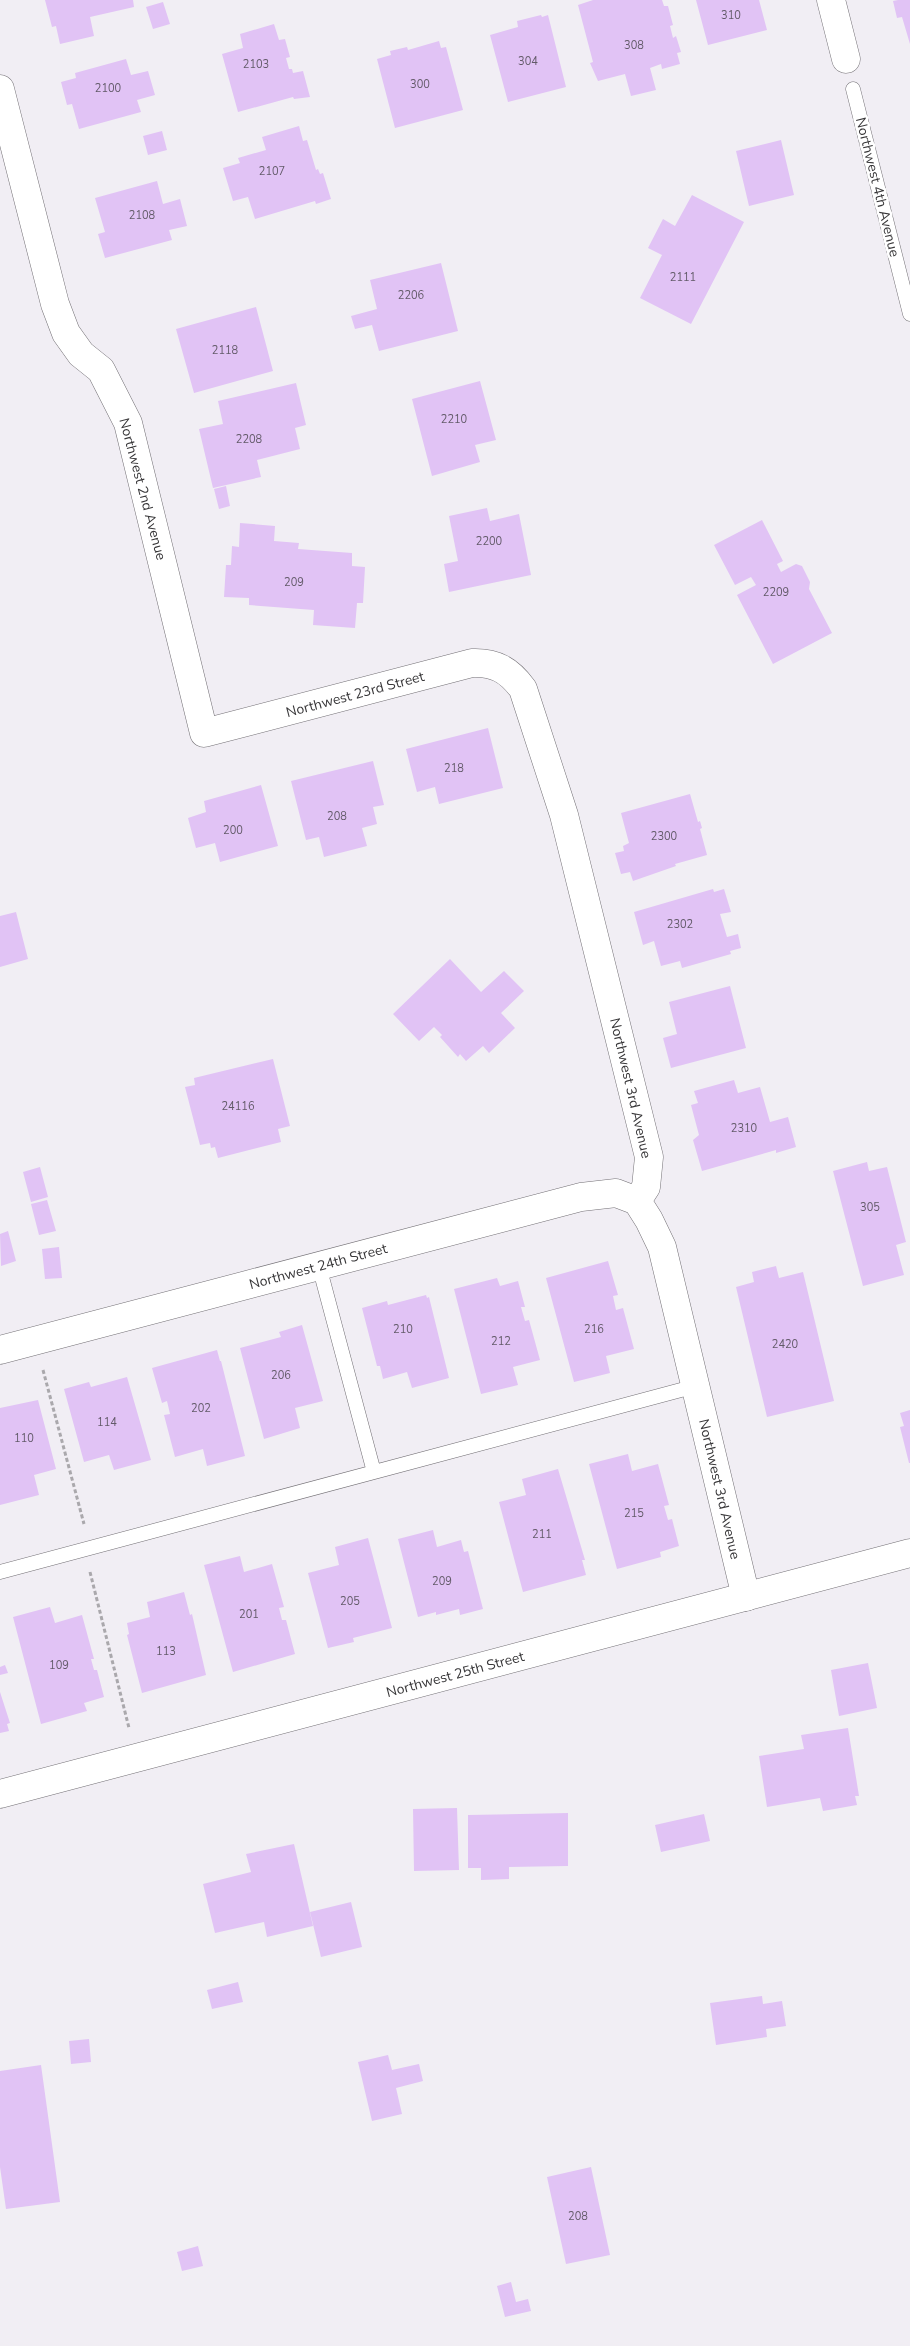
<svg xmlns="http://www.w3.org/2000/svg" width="910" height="2346" font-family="'Nunito Sans',sans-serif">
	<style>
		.building { fill: #e1c3f5 }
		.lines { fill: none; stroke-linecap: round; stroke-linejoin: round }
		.service-casing { stroke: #737075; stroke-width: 15 }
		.minor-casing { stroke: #737075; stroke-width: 29 }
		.tertiary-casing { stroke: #737075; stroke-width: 29 }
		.path { stroke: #aaa8ac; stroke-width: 3; stroke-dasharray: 4 2.5; stroke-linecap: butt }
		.service { stroke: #fff; stroke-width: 14 }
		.minor { stroke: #fff; stroke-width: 28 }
		.tertiary { stroke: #fff; stroke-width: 28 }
		.labels { text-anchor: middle; stroke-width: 5; stroke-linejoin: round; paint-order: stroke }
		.number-label { font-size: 11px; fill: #625a68 }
		.street-label { font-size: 14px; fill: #383739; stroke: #fff }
	</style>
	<rect width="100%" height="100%" fill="#f1eef4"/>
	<path class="building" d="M45,0H133L134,7L90,17L94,36L60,44L56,26L52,27Z
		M593,0H662L664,6H668L673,25L670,26L673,38L676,36L681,52L677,53L680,64L662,69L661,64L650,68L656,90L631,96L625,74L598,81L590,63L593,62L578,5Z
		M696,0H759L767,30L708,45Z
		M898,0H910V44L902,17L897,18L893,1Z
		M163,2L170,24L153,29L146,7Z
		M541,15L542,17L548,15L566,87L508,102L490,35L518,27L517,21Z
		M274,24L279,40L285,39L290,57L286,58L289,69H292L293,73L303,71L310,97L294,99L293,97L238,112L222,54L243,48L240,34Z
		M439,41L441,48L446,47L463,110L395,128L377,59L391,55L390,51L407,47L408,50Z
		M126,59L131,75L148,71L155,95L137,100L141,112L79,129L72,104L67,105L61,82L76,78L75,73Z
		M299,126L303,141L307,140L316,170L318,169L320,174L323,173L331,199L316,204L315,201L255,219L248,197L233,201L223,168L240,163L238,158L266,150L262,137Z
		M162,131L167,150L148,155L143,136Z
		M781,140L794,195L749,206L736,151Z
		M157,181L163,204L180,199L187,226L169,230L172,240L105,258L98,234L105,232L95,198Z
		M692,195L744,222L691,324L640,298L662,255L648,248L663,219L675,226Z
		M441,263L458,331L379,351L372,325L355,329L351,316L377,309L370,280Z
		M256,307L273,371L194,393L176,329Z
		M480,381L496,440L475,445L480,462L432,476L412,399Z
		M296,383L306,425L295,428L300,449L257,460L261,477L213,488L199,429L223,424L218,401Z
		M226,486L230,506L219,509L214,489Z
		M487,508L490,521L519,514L531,575L449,592L444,564L458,561L449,516Z
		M762,520L783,561L777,564L781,572L796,564L802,566L810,582L809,589L832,633L773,664L737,595L756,585L751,577L735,585L714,545Z
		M240,523L275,526L274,541L299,543L298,549L352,553V566L365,567L363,603H357L355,628L313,625L314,610L249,605V598L224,597L226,565H231L232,546L239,547Z
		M488,728L503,788L439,804L435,787L417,792L406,749Z
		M373,761L384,805L373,807L377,824L362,828L367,846L324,857L319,837L306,840L291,781Z
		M261,785L278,846L220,862L215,843L196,848L188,818L206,812L204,801Z
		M690,794L698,822L700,821L702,828L700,829L707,855L675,864L676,866L633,881L630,872L621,874L615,853L624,851L623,846L629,843L621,813Z
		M713,889L714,892L724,889L731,912L720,914L727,937L738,934L741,948L730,951L731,954L682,968L680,961L661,966L654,941L643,945L634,912Z
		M16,912L28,959L0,967V916Z
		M450,959L481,992L504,971L524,991L501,1013L515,1028L489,1053L483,1046L466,1061L460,1054L458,1057L440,1037L442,1035L434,1027L419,1041L393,1014Z
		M730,986L746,1048L671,1068L663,1038L677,1034L669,1002Z
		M273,1059L290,1126L278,1129L281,1142L218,1158L215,1147L211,1148L210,1143L200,1145L185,1087L195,1085L194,1078Z
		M734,1080L738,1093L760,1087L770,1122L788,1117L796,1147L776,1153V1150L702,1171L693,1140L699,1135L691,1105L698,1103L694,1091Z
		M867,1162L869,1171L887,1167L906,1242L896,1245L904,1275L863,1286L833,1171Z
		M40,1167L48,1197L31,1202L23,1172Z
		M47,1200L56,1231L39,1235L31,1204Z
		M8,1231L16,1261L1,1266L0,1234Z
		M59,1247L62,1278L45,1279L42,1249Z
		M608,1261L618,1295L613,1296L616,1310L623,1308L634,1349L606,1356L610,1373L574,1382L546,1278Z
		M776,1266L779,1278L803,1272L834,1401L767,1417L736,1287L754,1282L752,1272Z
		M497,1278L500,1286L518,1281L525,1307H521L525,1321L529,1320L540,1360L513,1367L518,1385L481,1394L454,1289Z
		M426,1295L427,1298L429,1297L449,1378L412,1388L407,1372L383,1379L380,1366H377L362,1308L387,1301L388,1305Z
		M302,1325L323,1401L295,1408L300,1428L264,1439L240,1348L281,1337L279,1332Z
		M217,1350L220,1361H221L245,1456L207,1466L203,1449L175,1457L164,1415L170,1414L167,1401L162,1403L152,1368Z
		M127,1377L151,1460L114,1470L109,1455L84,1462L64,1389L89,1382L91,1387Z
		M38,1400L56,1469L34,1475L39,1495L0,1505V1408Z
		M910,1410V1463H909L900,1427L904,1426L900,1413Z
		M628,1454L632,1471L658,1464L669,1505L664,1506L668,1520L672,1519L679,1546L660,1552L661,1557L617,1569L589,1464Z
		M558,1469L585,1560H582L586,1575L523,1592L499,1502L526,1495L522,1479Z
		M433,1530L437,1547L461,1540L464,1552L468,1551L483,1609L460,1615L459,1609L436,1615V1612L418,1617L398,1539Z
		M368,1538L392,1628L353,1638L354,1642L328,1648L308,1573L339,1565L335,1547Z
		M240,1556L244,1572L272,1564L284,1607L279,1608L282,1620H286L295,1654L233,1672L204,1565Z
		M184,1592L190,1615L192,1614L206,1675L142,1693L127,1635L129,1634L127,1623L150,1617L147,1602Z
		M50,1607L55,1623L82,1615L94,1659H91L94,1670H97L104,1697L84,1703L87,1711L41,1724L13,1617Z
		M868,1663L877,1708L839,1716L831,1670Z
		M5,1665L8,1673L0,1675V1667Z
		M0,1692L10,1723L7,1724L9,1731L0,1733Z
		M848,1728L859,1796H855L857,1805L823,1811L820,1798L767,1807L759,1756L804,1749L801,1735Z
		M457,1808L459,1870L414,1871L413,1809Z
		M568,1813V1866L509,1867V1879L481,1880V1868H468V1815Z
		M704,1814L710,1841L661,1852L655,1825Z
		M294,1844L313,1926L267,1937L264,1922L215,1933L203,1884L251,1872L246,1854Z
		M351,1902L362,1947L321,1957L310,1912Z
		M238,1982L243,2002L212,2009L207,1990Z
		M762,1996L763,2004L782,2001L786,2026L766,2029L767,2037L716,2045L710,2003Z
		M89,2039L91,2062L71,2064L69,2041Z
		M388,2055L392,2070L419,2064L423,2081L396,2088L402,2114L372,2121L358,2062Z
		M41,2065L60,2202L6,2209L0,2167V2071Z
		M591,2167L610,2255L566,2264L547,2177Z
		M198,2246L203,2266L182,2271L177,2252Z
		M511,2282L516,2302L528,2299L531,2311L505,2317L497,2286Z"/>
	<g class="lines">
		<g class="service-casing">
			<path id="service" d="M853,89L910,314
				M319,1266L374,1472
				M0,1572L696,1386"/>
		</g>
		<g class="minor-casing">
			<path id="minor" d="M831,0L846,59
				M0,89L55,304L66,333L81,354L101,370L128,423L204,733L472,663C495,662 509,670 523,689L564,815L649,1157L646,1187L637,1201L649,1220L662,1247L746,1597
				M0,1350L581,1197L616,1193L637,1201"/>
		</g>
		<g class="tertiary-casing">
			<path id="tertiary" d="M0,1794L910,1553"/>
		</g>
		<path class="path" d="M43,1370L84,1524
			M90,1572L129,1728"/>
		<use href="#service" class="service"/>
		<use href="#minor" class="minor"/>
		<use href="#tertiary" class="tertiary"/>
	</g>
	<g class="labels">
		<g class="number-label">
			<text x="731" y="19">310</text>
			<text x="634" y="49">308</text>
			<text x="528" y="65">304</text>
			<text x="256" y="68">2103</text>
			<text x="420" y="88">300</text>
			<text x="108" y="92">2100</text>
			<text x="272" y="175">2107</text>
			<text x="142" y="219">2108</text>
			<text x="683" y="281">2111</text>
			<text x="411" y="299">2206</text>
			<text x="225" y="354">2118</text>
			<text x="454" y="423">2210</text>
			<text x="249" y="443">2208</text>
			<text x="489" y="545">2200</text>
			<text x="294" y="586">209</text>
			<text x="776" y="596">2209</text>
			<text x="454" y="772">218</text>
			<text x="337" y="820">208</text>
			<text x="233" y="834">200</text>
			<text x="664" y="840">2300</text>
			<text x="680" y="928">2302</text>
			<text x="238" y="1110">24116</text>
			<text x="744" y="1132">2310</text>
			<text x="870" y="1211">305</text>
			<text x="403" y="1333">210</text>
			<text x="594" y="1333">216</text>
			<text x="501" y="1345">212</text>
			<text x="785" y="1348">2420</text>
			<text x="281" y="1379">206</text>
			<text x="201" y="1412">202</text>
			<text x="107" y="1426">114</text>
			<text x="24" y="1442">110</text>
			<text x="634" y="1517">215</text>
			<text x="542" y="1538">211</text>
			<text x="442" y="1585">209</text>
			<text x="350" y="1605">205</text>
			<text x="249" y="1618">201</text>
			<text x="166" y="1655">113</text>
			<text x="59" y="1669">109</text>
			<text x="578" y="2220">208</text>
		</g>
		<g class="street-label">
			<text transform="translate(878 187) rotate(76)" y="5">Northwest 4th Avenue</text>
			<text transform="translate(143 489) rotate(75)" y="5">Northwest 2nd Avenue</text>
			<text transform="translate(355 694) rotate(-15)" y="5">Northwest 23rd Street</text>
			<text transform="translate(631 1088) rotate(77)" y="5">Northwest 3rd Avenue</text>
			<text transform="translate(318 1266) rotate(-15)" y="5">Northwest 24th Street</text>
			<text transform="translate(720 1489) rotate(77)" y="5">Northwest 3rd Avenue</text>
			<text transform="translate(455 1674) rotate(-15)" y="5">Northwest 25th Street</text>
		</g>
	</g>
</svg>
